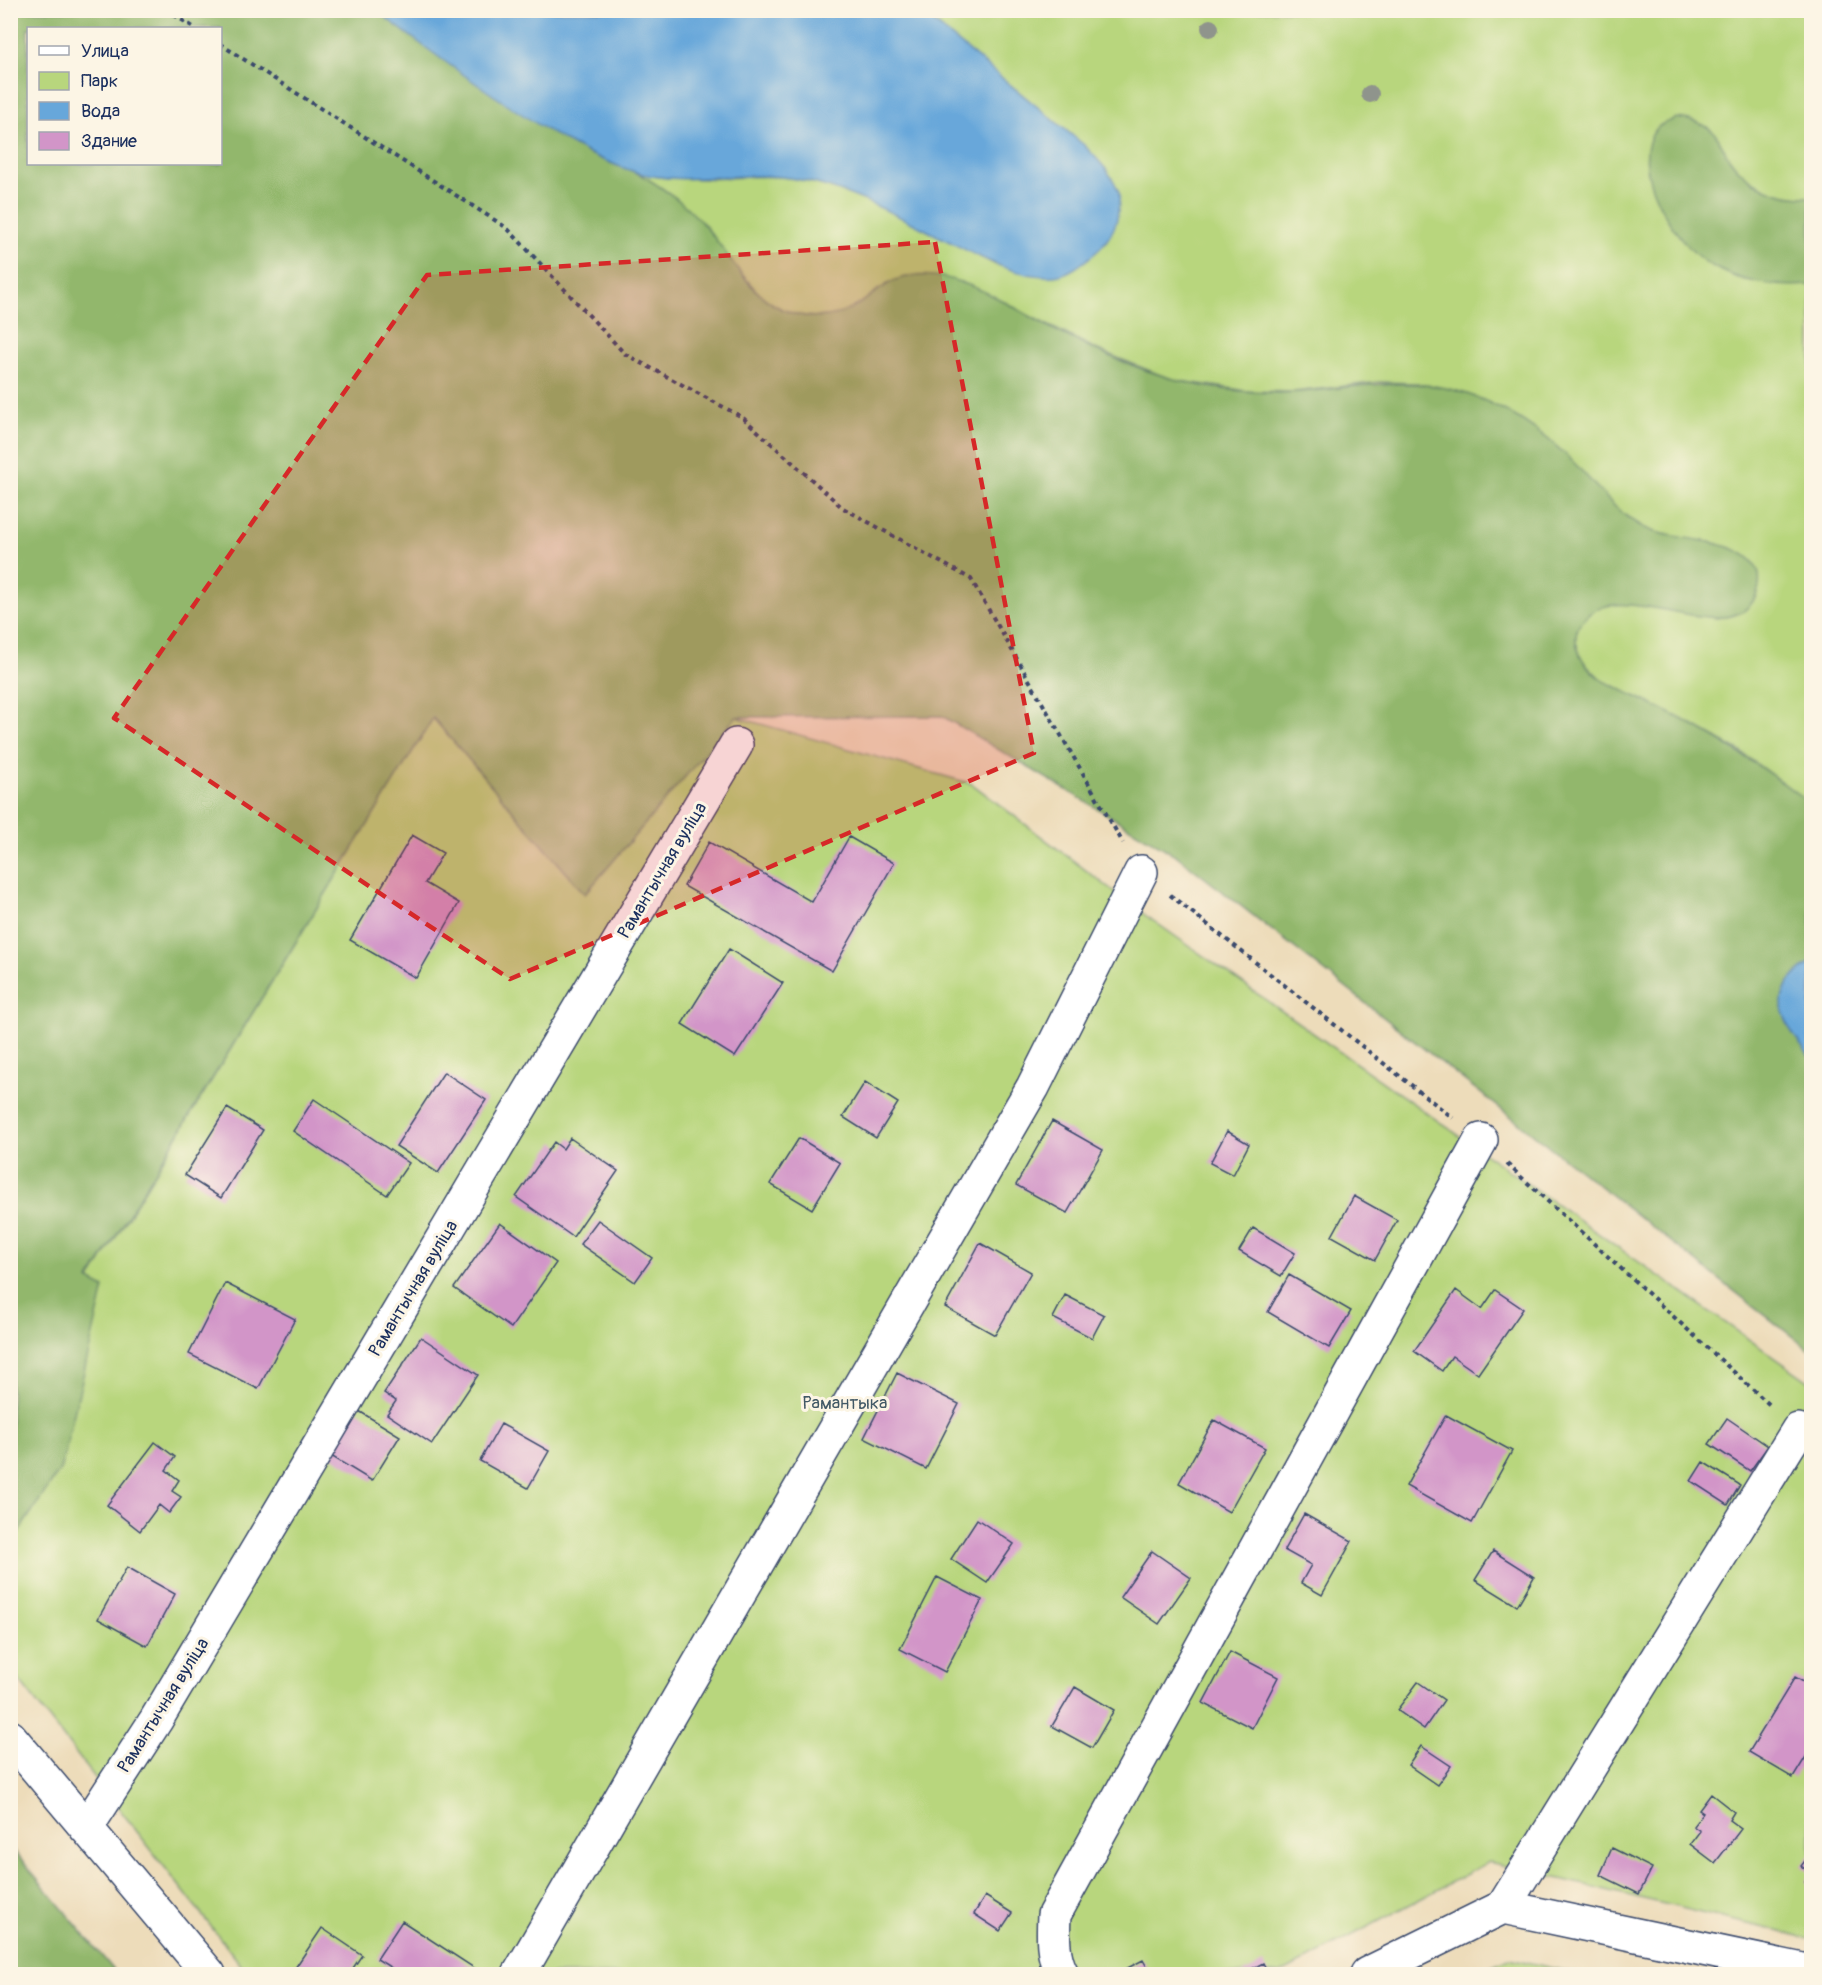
<svg xmlns="http://www.w3.org/2000/svg" width="1822" height="1985" font-family="Pangolin,sans-serif">
	<style>
		.green { fill: #b8d67d; stroke: #6a826e; stroke-width: 1.5 }
		.forest { fill: #92b76c; stroke: #567365; stroke-width: 1.5; fill-rule: evenodd }
		.water { fill: #67a7da; stroke: #416b9c; stroke-width: 1.5 }
		.building { fill: #d295c8 }
		.lines { fill: none; stroke-linecap: round; stroke-linejoin: round }
		.minor-casing { stroke: #3a496c; stroke-width: 36 }
		.path { stroke: #3a496c; stroke-width: 4; stroke-dasharray: 4.5 4.5; stroke-linecap: butt }
		.minor { stroke: #fff; stroke-width: 33 }
		.tree { fill: #8f948c }
		.marked { fill: #d62828; fill-opacity: 0.2; stroke: #d62828; stroke-width: 4.5; stroke-dasharray: 12 8; stroke-linejoin: round }
		.labels { text-anchor: middle; stroke-width: 6; stroke-linejoin: round; paint-order: stroke }
		.street-label { font-size: 18px; fill: #1b2f5e; stroke: #fcf5e5 }
		.park-label { font-size: 18px; fill: #425966; stroke: #fcf5e5 }
	</style>
	<rect width="100%" height="100%" fill="#fcf5e5"/>
	<filter id="ink" filterUnits="userSpaceOnUse"><feTurbulence type="fractalNoise" baseFrequency=".0167" numOctaves="2"/><feDisplacementMap in="SourceGraphic" scale="12" xChannelSelector="R" yChannelSelector="G"/><feConvolveMatrix kernelMatrix="1 2 1 2 8 2 1 2 1" color-interpolation-filters="sRGB"/></filter>
	<filter id="wash" filterUnits="userSpaceOnUse"><feTurbulence type="fractalNoise" baseFrequency=".008" numOctaves="4" result="noise"/><feDisplacementMap in="SourceGraphic" scale="24" xChannelSelector="R" yChannelSelector="G"/><feGaussianBlur stdDeviation="1.35" result="paint"/><feColorMatrix in="noise" values="0 0 0 0 0 0 0 0 0 0 0 0 0 0 0 0 0 1.4 0 .05"/><feComposite in="paint" operator="in"/></filter>
	<g filter="url(#wash)">
		<rect width="100%" height="100%" fill="#eddcba"/>
		<path class="green" d="M920,11H1811V804L1739,751L1686,722L1602,680L1582,660L1575,640L1579,623L1591,611L1610,603L1630,604L1717,618L1732,615L1744,609L1719,544L1666,535L1648,530L1417,383L1380,382L1293,392L1248,391L1173,380L1098,350L961,282L879,289L859,305L834,317L809,318L785,312L762,297L733,264L705,225L675,197L636,172C661,176 684,179 709,179C738,178 767,174 796,179C864,192 936,235 998,266L1106,169L1084,145Z
			M736,717L972,784L1145,915L1811,1383V1939L1489,1862L1280,1974H248L11,1670V1543L61,1468L89,1281L433,718L585,894Z
			M1509,1958L1578,1974H1472Z"/>
		<path class="forest" d="M11,11H377C422,46 469,76 517,107C540,122 564,140 588,153C604,160 622,165 637,173C649,179 662,188 673,196C684,204 695,215 704,225C732,256 750,300 792,313C818,321 840,317 862,302C874,294 884,284 898,279C918,273 941,275 960,282C994,293 1024,314 1055,330C1102,354 1151,376 1203,386C1234,391 1267,394 1298,392C1370,386 1427,371 1496,406C1521,418 1545,435 1565,454C1593,479 1615,517 1652,531C1682,542 1772,538 1758,590C1739,657 1623,574 1585,618C1580,623 1576,628 1576,636C1575,653 1588,670 1602,680C1610,685 1621,689 1630,694C1649,703 1669,712 1687,722C1731,746 1772,774 1811,804V1351L1177,856L942,716L736,717L585,894L433,718L89,1280L104,1288L61,1468L11,1543ZM28,28H220V164H28Z
			M1677,118C1692,120 1709,123 1718,138C1722,144 1725,152 1729,158C1747,185 1780,198 1811,197V285C1777,288 1740,283 1710,265C1676,245 1624,165 1657,128C1661,123 1671,121 1677,118Z
			M11,1847L117,1974H11Z"/>
		<path class="water" d="M377,11H920L1084,145C1097,159 1113,174 1119,193C1120,199 1119,206 1118,212C1117,228 1106,244 1094,254C1083,263 1068,275 1054,276C1016,278 982,258 950,242C901,218 850,189 796,179C743,169 687,188 635,172C588,157 545,130 505,103C461,74 419,43 377,11Z
			M1811,963V1058C1783,1024 1763,992 1811,963Z"/>
		<g id="blocks">
			<path class="building" d="M412,835L443,853L425,883L459,903L416,978L350,940Z
				M849,837L894,863L832,971L684,886L709,842L812,902Z
				M729,949L783,983L735,1057L682,1024Z
				M444,1072L486,1100L438,1173L396,1146Z
				M865,1082L898,1103L876,1138L843,1117Z
				M314,1099L409,1163L387,1195L293,1131Z
				M227,1108L263,1130L221,1198L185,1175Z
				M1052,1121L1103,1150L1067,1213L1016,1185Z
				M1227,1131L1249,1144L1233,1175L1210,1163Z
				M570,1138L618,1171L573,1237L516,1197L554,1142L563,1149Z
				M799,1138L840,1163L812,1209L770,1184Z
				M1354,1196L1397,1220L1375,1260L1332,1236Z
				M598,1220L652,1258L635,1282L580,1244Z
				M500,1223L556,1263L511,1328L454,1288Z
				M1253,1228L1295,1253L1281,1276L1239,1251Z
				M980,1243L1031,1272L995,1335L945,1307Z
				M1289,1275L1351,1311L1329,1348L1268,1312Z
				M225,1283L295,1319L258,1389L189,1354Z
				M1456,1290L1482,1309L1495,1290L1523,1309L1478,1374L1452,1356L1442,1371L1414,1351Z
				M1065,1295L1104,1315L1092,1338L1053,1318Z
				M421,1337L478,1375L432,1444L387,1414L396,1401L384,1393Z
				M897,1373L959,1404L926,1469L864,1438Z
				M354,1408L400,1436L372,1481L326,1453Z
				M1446,1415L1512,1451L1472,1523L1406,1486Z
				M1727,1418L1768,1446L1750,1471L1709,1444Z
				M1214,1420L1265,1448L1229,1512L1179,1483Z
				M501,1424L549,1451L528,1488L480,1461Z
				M155,1442L175,1457L166,1470L179,1480L172,1491L181,1497L169,1513L159,1505L140,1531L107,1505Z
				M1703,1462L1740,1485L1728,1505L1691,1481Z
				M1304,1514L1352,1541L1322,1595L1301,1583L1311,1565L1284,1550Z
				M977,1519L1014,1544L987,1583L951,1559Z
				M1152,1551L1191,1578L1159,1624L1120,1597Z
				M1493,1551L1534,1577L1517,1606L1475,1580Z
				M127,1567L175,1594L147,1646L98,1619Z
				M937,1577L982,1600L945,1672L900,1649Z
				M1230,1652L1278,1677L1252,1728L1203,1703Z
				M1795,1677L1812,1687V1747L1793,1778L1749,1752Z
				M1418,1682L1444,1700L1424,1729L1397,1710Z
				M1075,1687L1114,1710L1092,1748L1052,1726Z
				M1421,1746L1451,1766L1437,1785L1408,1765Z
				M1711,1794L1734,1812L1729,1820L1741,1829L1715,1863L1690,1844L1700,1831L1693,1826L1703,1813L1699,1810Z
				M1612,1848L1652,1868L1639,1894L1600,1875Z
				M1812,1852V1887L1805,1882L1811,1873L1801,1866Z
				M985,1896L1012,1913L1000,1931L974,1914Z
				M402,1921L482,1973L481,1974H401L377,1959Z
				M322,1928L362,1955L349,1974H291Z
				M1143,1960L1151,1974H1116Z
				M1263,1963L1269,1974H1242Z"/>
		</g>
	</g>
	<g filter="url(#ink)">
		<use href="#blocks" fill-opacity="0" stroke="#3a496c" stroke-width="1.5"/>
		<g class="lines">
			<g class="minor-casing">
				<path id="minor" d="M10,1737L209,1974
					M86,1828L156,1720L736,745
					M1503,1907L1798,1430
					M519,1974L1033,1087L1141,872
					M1062,1974C1052,1956 1053,1935 1054,1915L1481,1140
					M1367,1974L1503,1907L1812,1972"/>
			</g>
			<path class="path" d="M166,10L195,28
				M220,44L507,228L625,354L742,417L843,508L971,579L1123,843
				M1170,895L1453,1118
				M1507,1164L1771,1406"/>
			<use href="#minor" class="minor"/>
		</g>
		<g class="tree">
			<circle cx="1210" cy="28" r="9"/>
			<circle cx="1370" cy="94" r="9"/>
		</g>
	</g>
	<path class="marked" d="M935,242L1034,753L510,979L114,718L427,275Z"/>
	<g class="labels">
		<g class="street-label">
			<text transform="translate(662 870) rotate(-59)" y="6">Рамантычная вуліца</text>
			<text transform="translate(413 1288) rotate(-59)" y="6">Рамантычная вуліца</text>
			<text transform="translate(163 1705) rotate(-58)" y="6">Рамантычная вуліца</text>
		</g>
		<g class="park-label">
			<text x="845" y="1409">Рамантыка</text>
		</g>
	</g>
	<rect width="1822" height="1985" fill="none" stroke="#fcf5e5" stroke-width="36"/>
	<rect x="27" y="27" width="195" height="138" fill="#fcf5e5" stroke="#a2a6af" stroke-width="1.5"/>
	<rect x="39" y="46" width="30" height="9" fill="#ffffff" stroke="#a2a6af" stroke-width="1.5"/>
	<text x="81" y="57" font-size="18" fill="#1b2f5e">Улица</text>
	<rect x="39" y="72" width="30" height="18" fill="#b8d67d" stroke="#a2a6af" stroke-width="1.5"/>
	<text x="81" y="87" font-size="18" fill="#1b2f5e">Парк</text>
	<rect x="39" y="102" width="30" height="18" fill="#67a7da" stroke="#a2a6af" stroke-width="1.5"/>
	<text x="81" y="117" font-size="18" fill="#1b2f5e">Вода</text>
	<rect x="39" y="132" width="30" height="18" fill="#d295c8" stroke="#a2a6af" stroke-width="1.5"/>
	<text x="81" y="147" font-size="18" fill="#1b2f5e">Здание</text>
</svg>
